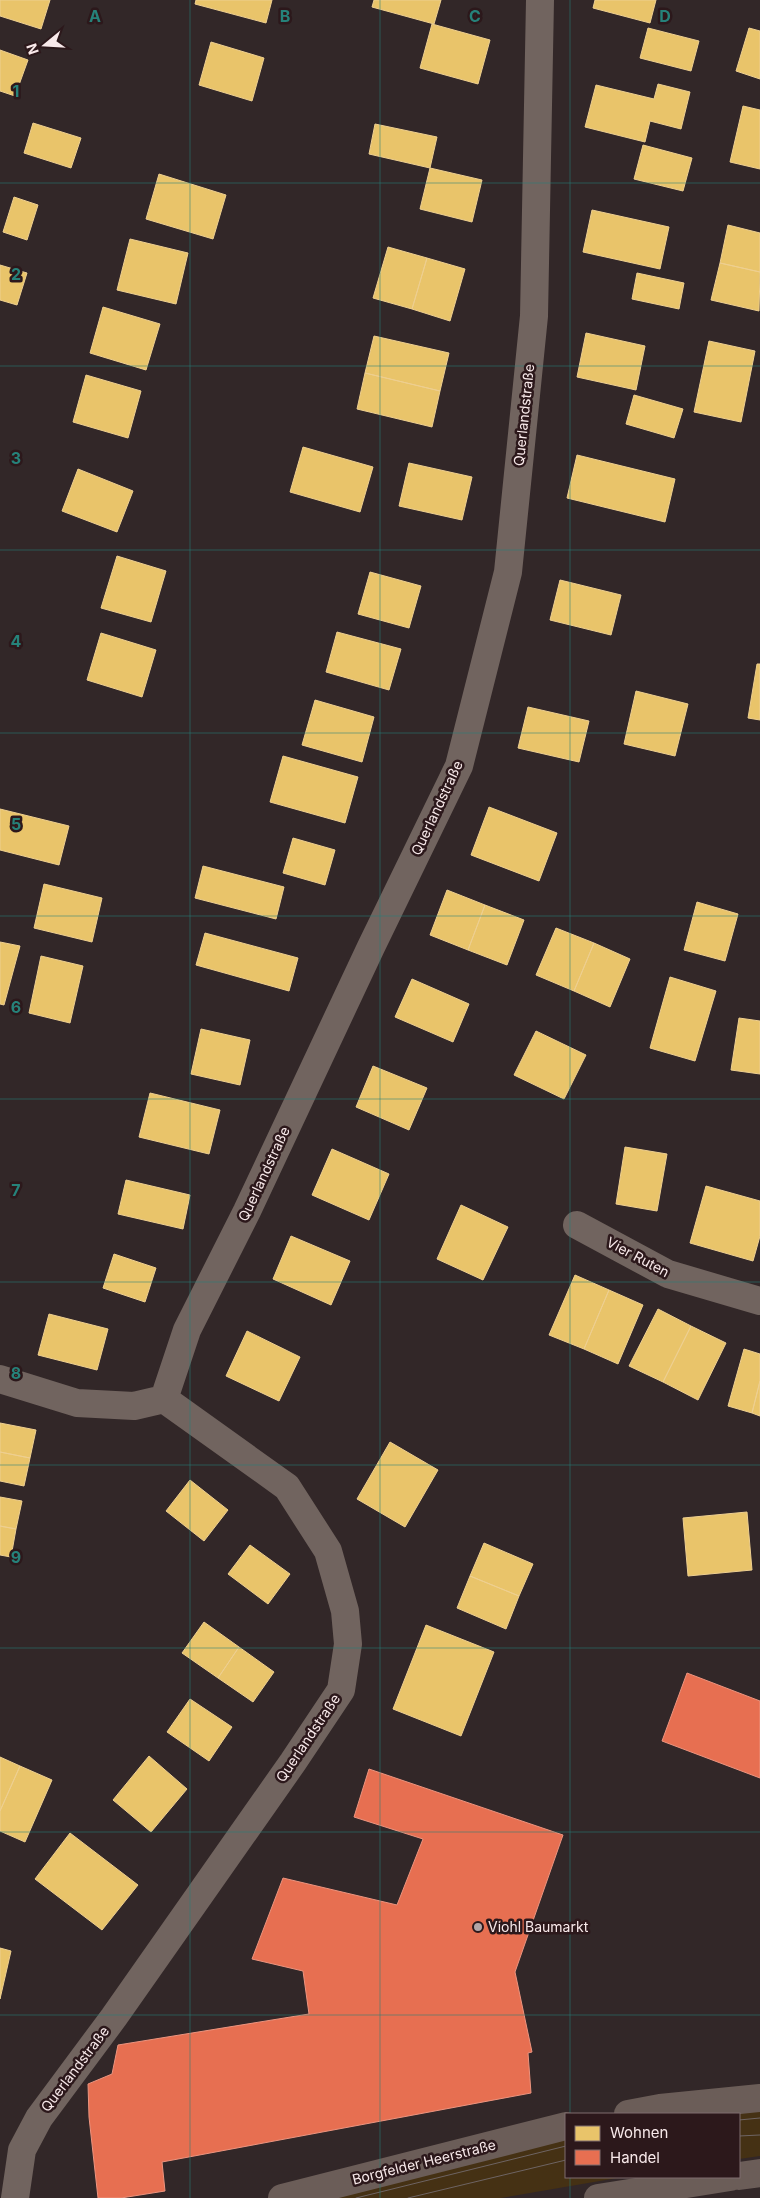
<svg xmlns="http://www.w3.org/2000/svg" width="760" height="2198" font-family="Inter,sans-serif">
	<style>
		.green { fill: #453114 }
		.homes { fill: #e9c46a; stroke: #eecf90 }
		.shops { fill: #e76f51; stroke: #ec947f }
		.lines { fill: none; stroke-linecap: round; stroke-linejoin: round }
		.minor { stroke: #71645f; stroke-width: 28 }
		.secondary { stroke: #6b5d58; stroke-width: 28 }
		.tram { stroke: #6e6463; stroke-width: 1 }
		.grid { fill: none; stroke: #26827a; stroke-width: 1; stroke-opacity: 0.55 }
		.poi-dot { fill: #b3a5a6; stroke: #2c181b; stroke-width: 2 }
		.labels { text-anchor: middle; stroke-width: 5; stroke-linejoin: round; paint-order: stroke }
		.street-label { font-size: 14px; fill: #f8e9ea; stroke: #2c181b }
		.poi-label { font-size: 14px; fill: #f8e9ea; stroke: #2c181b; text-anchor: start }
		.grid-label { font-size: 16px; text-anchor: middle; font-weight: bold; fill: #26827a; stroke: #2c181b; stroke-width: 5; stroke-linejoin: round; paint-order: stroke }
	</style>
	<rect width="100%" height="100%" fill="#322728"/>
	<path class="green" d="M760,2108V2156L739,2159V2114H706Z
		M566,2137V2177H623L501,2198H323Z"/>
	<path class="homes" d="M0,0H50L41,29L0,16Z
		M196,0H272L266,23L195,4Z
		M374,0H441L434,24L372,7Z
		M595,0H656L650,23L593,8Z
		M432,24L490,40L478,84L420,68Z
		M648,28L699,41L691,71L640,58Z
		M749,28L760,31V79L736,71Z
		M211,42L264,58L252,101L199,85Z
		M0,50L28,60L15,96L0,91Z
		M658,84L690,92L681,129L650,121L645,142L585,127L596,85L654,99Z
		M743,106L760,110V169L730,162Z
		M33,123L81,138L71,168L24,153Z
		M375,124L437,137L430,168L369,154Z
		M643,145L692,158L683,191L634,179Z
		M430,168L482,180L472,222L420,209Z
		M159,174L226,195L213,239L146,219Z
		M14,197L38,205L27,240L3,232Z
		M592,210L669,227L660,269L583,252Z
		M728,225L760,233V272L720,263Z
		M130,239L188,253L176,304L117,290Z
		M388,247L427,258L412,309L373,298Z
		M427,258L465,269L450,321L412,309Z
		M720,263L760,272L759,311L711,300Z
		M0,265L27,273L17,305L0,300Z
		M637,273L684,283L679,309L632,299Z
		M103,307L160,324L146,370L90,353Z
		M586,333L645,346L636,390L577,377Z
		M374,336L449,353L440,391L365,373Z
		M709,341L755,351L741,422L694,412Z
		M365,373L440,391L432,427L357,409Z
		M86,375L141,391L128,438L73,422Z
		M634,395L683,409L674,438L626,424Z
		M303,447L373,467L360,512L290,492Z
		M577,455L675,479L665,522L567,498Z
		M409,463L472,477L462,520L399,506Z
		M78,469L133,491L117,532L62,511Z
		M117,556L166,571L151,622L101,608Z
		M370,572L421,586L409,628L358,614Z
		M560,580L621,595L611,635L550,620Z
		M337,632L401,649L389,690L326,672Z
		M101,633L156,650L142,697L87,680Z
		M757,664H760V720L748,718Z
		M636,691L688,704L675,756L624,744Z
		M315,700L374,717L362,762L302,745Z
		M528,707L589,721L579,762L518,748Z
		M283,756L358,777L345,823L270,802Z
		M489,807L557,833L539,881L471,855Z
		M0,809L69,826L59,865L0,850Z
		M293,838L335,850L325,885L283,873Z
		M203,866L284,887L276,919L195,898Z
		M44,884L102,898L92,942L34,928Z
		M447,890L485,905L468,950L430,935Z
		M697,902L738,914L725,961L684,950Z
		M485,905L524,920L507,965L468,950Z
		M556,928L594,943L574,991L536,975Z
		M205,933L298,958L289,991L196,965Z
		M0,942L20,946L4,1005L0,1004Z
		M594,943L630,959L610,1007L574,991Z
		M41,956L83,966L70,1023L29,1013Z
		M670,977L716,991L695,1061L650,1048Z
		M412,979L469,1004L453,1042L395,1017Z
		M739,1018L760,1021V1074L731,1070Z
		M201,1029L250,1040L240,1085L191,1074Z
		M536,1031L586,1055L564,1099L514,1075Z
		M373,1066L427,1088L409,1130L356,1107Z
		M150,1093L220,1110L209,1154L139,1137Z
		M625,1147L667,1154L657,1211L616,1204Z
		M332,1149L389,1174L369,1220L312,1195Z
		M126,1180L190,1195L183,1229L118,1214Z
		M706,1186L760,1201V1236L753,1261L690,1243Z
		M461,1205L508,1227L483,1280L437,1259Z
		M291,1236L350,1261L331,1305L273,1279Z
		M114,1254L156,1268L145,1302L103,1288Z
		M575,1275L609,1290L584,1349L549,1335Z
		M609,1290L643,1305L618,1364L584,1349Z
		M658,1309L691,1326L663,1382L629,1366Z
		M49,1314L108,1329L97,1370L38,1355Z
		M691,1326L726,1343L698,1400L663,1382Z
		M247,1331L300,1357L279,1401L226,1376Z
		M744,1349L760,1354V1381L752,1413L728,1406Z
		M760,1381V1416L752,1413Z
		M0,1423L36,1430L30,1458L0,1452Z
		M390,1442L438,1470L405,1527L357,1499Z
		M0,1452L30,1458L24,1486L0,1481Z
		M190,1480L228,1510L204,1541L166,1511Z
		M0,1497L22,1501L16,1529L0,1526Z
		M747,1512L752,1570L688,1576L683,1518Z
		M0,1526L16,1529L11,1557L0,1555Z
		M484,1543L533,1564L519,1596L470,1576Z
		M250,1545L290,1574L268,1604L228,1574Z
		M470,1576L519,1596L506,1629L457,1608Z
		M204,1622L239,1647L218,1678L182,1653Z
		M426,1625L494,1652L461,1736L393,1709Z
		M239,1647L274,1672L253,1702L218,1678Z
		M190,1699L232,1727L209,1761L167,1732Z
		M149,1756L187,1789L151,1832L113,1800Z
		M0,1757L20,1766L0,1811Z
		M20,1766L52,1780L25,1842L0,1831V1811Z
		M70,1833L138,1885L102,1930L35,1879Z
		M0,1948L11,1951L0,1999Z"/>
	<path class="shops" d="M687,1673L760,1701V1778L662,1741Z
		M369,1769L563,1835L515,1972L532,2052L528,2053L531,2093L162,2162L165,2191L121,2198H98L89,2117L88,2084L112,2074L118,2045L309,2014L303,1971L252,1959L283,1878L397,1905L423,1839L354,1817Z"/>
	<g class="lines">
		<path class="minor" d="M577,1225L668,1274L760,1301
			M0,1379L77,1403L134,1406L164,1399
			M164,1399L187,1330L247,1211L371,947L459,766L508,572L534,316L540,0
			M15,2198L22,2150L39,2118L114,2017L293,1762L341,1690L348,1644L345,1611L328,1551L287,1487L164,1399"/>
		<path class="secondary" d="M628,2114L660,2108L760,2098
			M739,2176L760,2173
			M282,2198L566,2126
			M598,2198L730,2177"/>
		<path class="tram" d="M739,2120L760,2118
			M739,2136L760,2135
			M356,2198L566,2146
			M408,2198L566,2160"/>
	</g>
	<path class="grid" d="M190,0V2198M380,0V2198M570,0V2114M0,183H760M0,366H760M0,550H760M0,733H760M0,916H760M0,1099H760M0,1282H760M0,1465H760M0,1648H760M0,1832H760M0,2015H760M570,2177V2198"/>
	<circle class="poi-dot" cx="478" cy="1927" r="5"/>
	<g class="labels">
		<g class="street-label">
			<text transform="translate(524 415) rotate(-84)" y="5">Querlandstraße</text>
			<text transform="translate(437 808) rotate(-65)" y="5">Querlandstraße</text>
			<text transform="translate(264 1174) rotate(-65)" y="5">Querlandstraße</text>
			<text transform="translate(638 1257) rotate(28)" y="5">Vier Ruten</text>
			<text transform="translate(308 1738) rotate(-56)" y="5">Querlandstraße</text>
			<text transform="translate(75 2069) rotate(-53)" y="5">Querlandstraße</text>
			<text transform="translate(424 2162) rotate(-14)" y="5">Borgfelder Heerstraße</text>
		</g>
		<g class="poi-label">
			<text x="488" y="1932">Viohl Baumarkt</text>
		</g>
	</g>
	<g class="grid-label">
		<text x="95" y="22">A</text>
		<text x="285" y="22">B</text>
		<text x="475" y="22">C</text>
		<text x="665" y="22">D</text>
		<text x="16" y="97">1</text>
		<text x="16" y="280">2</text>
		<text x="16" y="464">3</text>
		<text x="16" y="647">4</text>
		<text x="16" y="830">5</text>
		<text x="16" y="1013">6</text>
		<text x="16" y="1196">7</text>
		<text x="16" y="1379">8</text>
		<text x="16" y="1563">9</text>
	</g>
	<rect x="565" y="2113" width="175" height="65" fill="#2c181b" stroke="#7e6c6e"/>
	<rect x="575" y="2126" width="25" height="15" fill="#e9c46a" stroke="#7e6c6e"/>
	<text x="610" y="2138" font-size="15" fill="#f8e9ea">Wohnen</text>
	<rect x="575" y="2150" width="25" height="15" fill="#e76f51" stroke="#7e6c6e"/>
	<text x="610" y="2163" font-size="15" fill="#f8e9ea">Handel</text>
	<g transform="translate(45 45) rotate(252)" stroke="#2c181b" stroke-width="4" paint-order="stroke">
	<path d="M0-4L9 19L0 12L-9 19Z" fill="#f8e9ea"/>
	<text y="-8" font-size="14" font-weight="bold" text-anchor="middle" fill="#f8e9ea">N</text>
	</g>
</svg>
